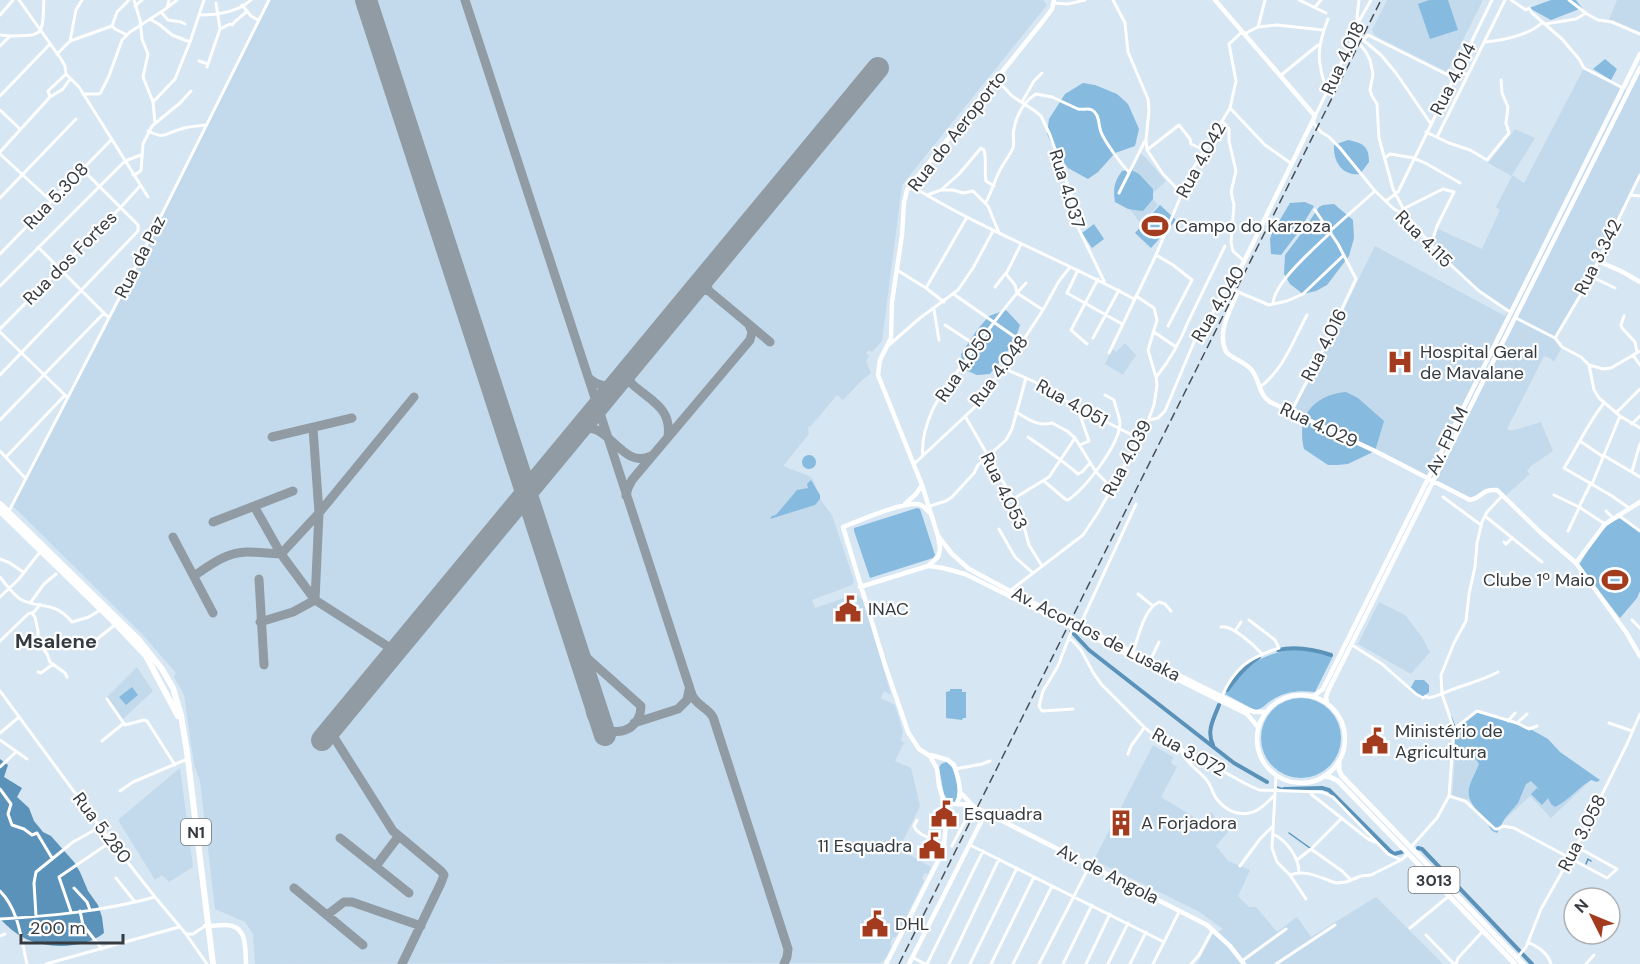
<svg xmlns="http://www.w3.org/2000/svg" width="1640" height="964" font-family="'DM Sans',sans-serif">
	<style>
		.built { fill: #c3daec }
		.green { fill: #86badf }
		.water { fill: #5a92b9 }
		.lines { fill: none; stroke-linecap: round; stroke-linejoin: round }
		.stream { stroke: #5a92b9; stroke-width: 1.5 }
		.canal { stroke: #5a92b9; stroke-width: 4 }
		.taxiway { stroke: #909ba4; stroke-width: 9 }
		.runway { stroke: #909ba4; stroke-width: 22 }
		.street { stroke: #fff; stroke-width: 3 }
		.secondary { stroke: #fff; stroke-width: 4.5 }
		.primary { stroke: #fff; stroke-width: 5 }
		.highway { stroke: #fff; stroke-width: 6 }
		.rail { stroke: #495056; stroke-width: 1.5; stroke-dasharray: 9 4.5; stroke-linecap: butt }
		.labels { text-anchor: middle; stroke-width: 4.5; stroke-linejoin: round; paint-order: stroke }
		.shield { fill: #fff; stroke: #727679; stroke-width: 1.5 }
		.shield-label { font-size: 16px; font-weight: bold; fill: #353b40 }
		.street-label { font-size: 18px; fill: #353b40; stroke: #fff }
		.poi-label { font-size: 18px; fill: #353b40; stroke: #fff; text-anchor: start }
		.neighbourhood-label { font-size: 20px; font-weight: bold; fill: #353b40; stroke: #fff }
	</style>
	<rect width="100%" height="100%" fill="#d6e6f3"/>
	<path class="built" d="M268,0H1043L1047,5L902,185L882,341L872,352L869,350L866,353L869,356L866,361L871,373L861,381L843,400L837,395L811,426L808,427L809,434L783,466L809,476L813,479L820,499L832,515L854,581L852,585L812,600L815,608L856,594L864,601L891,695L884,691L881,698L895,705L903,732L901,741L905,743L902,746L895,761L911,768L920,806L899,849L931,867L928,874L925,873L922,878L924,881L896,937H893L890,944L892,946L886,958L880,963L255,964L253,934L245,922L215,909L200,781L194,765L184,695L174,677L176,673L142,634L11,504L77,376L100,335Z
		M1387,0H1483L1447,72L1375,36L1372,30Z
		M1617,0H1640V33L1609,20Z
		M1584,68L1629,91L1640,68V175L1598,261L1555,337L1562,347L1554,362L1550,358L1544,356L1507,429L1511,431L1541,422L1553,451L1531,466L1527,471L1530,474L1504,497L1497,490L1490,489L1474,499L1424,477L1295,408L1375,246L1505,316L1508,311L1479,291L1431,245L1436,228L1482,249L1500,210L1496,207L1512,176L1488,163L1515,129L1535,138L1512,175L1524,183Z
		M1140,153L1145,157L1166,181L1150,196L1158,205L1141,224L1120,196Z
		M1125,343L1136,355L1123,375L1105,364L1112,349L1116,352Z
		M1379,602L1405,615L1422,637L1430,652L1411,674L1358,644Z
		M137,667L153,691L123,719L107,697Z
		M1477,712L1593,778L1551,818L1530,796L1497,827L1468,799L1465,800L1452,796L1457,731Z
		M1153,745L1173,757L1171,763L1177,767L1161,797L1202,822L1211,812L1228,832L1216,846L1228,861L1250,870L1238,896L1249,907H1256L1277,932L1297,917L1311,937L1376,897L1443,964H1197L1213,934L1223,929L1198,911L1094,860Z
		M180,768L193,867L169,882L162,875L155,880L118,820Z"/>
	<path class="green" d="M1429,0H1448L1458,30L1430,39L1418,4Z
		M1551,0H1576L1582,8L1551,20L1529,8Z
		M1605,59L1617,69L1611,80L1593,69Z
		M1083,83L1095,85L1117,94L1128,104L1139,129L1135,146L1115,153L1098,172L1088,179L1068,168L1054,148L1047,134L1049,119L1065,94Z
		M1348,140C1363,143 1369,146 1369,162L1360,174C1342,176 1333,161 1334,145Z
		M1130,169L1139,174L1153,189V199L1143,211L1128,209L1115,202C1113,189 1114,182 1122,171Z
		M1305,202L1314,206L1297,234L1281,255L1271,254L1270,239L1272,233L1290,203Z
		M1334,204L1353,220L1354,238L1349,256L1327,285L1316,291L1303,294L1290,284L1284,274L1285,255L1298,238L1319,207L1323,205Z
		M1160,205L1176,220L1151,248L1135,233Z
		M1094,224L1104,239L1092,248L1082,233Z
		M1006,310L1020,325L1014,343L990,374L977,375L963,369L961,354L977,330L989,316Z
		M1346,392L1358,398L1384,421L1375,451L1348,464L1337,465H1328L1304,449C1296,417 1313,395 1346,392Z
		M802 462a7 7 0 1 1 14 0a7 7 0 1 1-14 0Z
		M811,480L820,495V499L815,505L770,519L772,516L776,515L797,490L808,488L807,484Z
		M917,508L920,509L935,555L933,558L870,578L854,531V528Z
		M1621,518L1640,532V591L1637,598L1620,618L1579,565C1590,548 1601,524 1621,518Z
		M1287,650H1306L1333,656L1315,692C1300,690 1285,691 1272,700C1265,704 1263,709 1255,710L1225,694C1245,668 1254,658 1287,650Z
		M1415,680H1424L1429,685V692L1421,699L1410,689Z
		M132,687L138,695L126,705L119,697Z
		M950,689H962V692H966V718H963L962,720L946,718V692L950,691Z
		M1261 738a40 40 0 1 1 80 0a40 40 0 1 1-80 0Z
		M1475,712L1501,719L1532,730L1548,739L1560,752L1600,780L1597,782L1591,780C1578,788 1569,800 1555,807L1551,804L1548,798L1542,805L1531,794L1537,788L1540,790L1531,781L1526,784L1518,803L1505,818L1497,833C1488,830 1490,825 1485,819C1482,815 1478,812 1475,808C1462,791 1472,782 1479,764C1474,754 1462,751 1454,743C1456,730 1464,719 1475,712Z
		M946,762C957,767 961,792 955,802H949L944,794L939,768L941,764Z"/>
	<path class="water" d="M0,759L8,765L4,777L22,788L17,797L29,808L34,821L43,832L51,836L74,862L80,872L88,891L98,905L102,917L104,933C85,949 48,949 26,939C16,934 8,927 0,919Z"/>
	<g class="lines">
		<path class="stream" d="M1451,717L1455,727
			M1277,787C1293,794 1312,785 1329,790L1389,850L1394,854L1402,852
			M1289,833L1310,848
			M1586,864L1588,859L1591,861"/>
		<path class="canal" d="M1071,632H1072L1089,650L1234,763L1267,782
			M1278,650C1296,646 1313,649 1331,655
			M1227,690C1237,677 1245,666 1259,657
			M1213,745C1206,731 1214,718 1219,705
			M1284,789L1322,788L1329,790L1389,850L1394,854L1402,852
			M1418,848L1422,849L1532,964"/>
		<path class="taxiway" d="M465,0L692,695C696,705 707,707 713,717L788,949L787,957L784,964
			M709,291L770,342
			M691,295L700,289L709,291L706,284L708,274
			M636,360C630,369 625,375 632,384C651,401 672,408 668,437
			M588,377C598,388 609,386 622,386
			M587,419L593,410L594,402
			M576,434C605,410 620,472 651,456
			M272,437L352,418
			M626,496L628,488L632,480L750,340L752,332L749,325
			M254,506L281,554L315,600L395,651
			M213,522L293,491
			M173,537L213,613
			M194,576C210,565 227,552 247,552C258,552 270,553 281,554L319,513L414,397
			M259,579L264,665
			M260,622L293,612L315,600L319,513L313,428
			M576,644L585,656L641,706C640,747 576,735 593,695
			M634,723L678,709L687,700L689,690
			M330,731L393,831L441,871L444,875L441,883L402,964
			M340,838L409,893
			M376,866L398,837
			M294,888L363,945
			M327,915L344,902H352L421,926"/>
		<path class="runway" d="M366,0L605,735
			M322,740L878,68"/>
		<path class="street" d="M19,0L61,59L65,66L66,74L79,87L148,197
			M134,0L140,20L142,39L148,54L143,77L153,102L155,123
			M1113,0L1125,23L1128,52L1148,99L1149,110L1146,140L1147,150L1163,174L1181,193
			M1299,0L1326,13
			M1511,0L1526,10L1529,8L1532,13L1562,39L1579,59L1584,68L1623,88
			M1569,0L1587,14L1598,20L1612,22L1640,34
			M1054,3L1068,4L1085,0
			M242,5L251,16L258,20
			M135,6L142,0
			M1315,7L1321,0
			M167,8L169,0
			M161,12L168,20L181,22L185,24
			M0,15L13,0
			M199,15C216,15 238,12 251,0
			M150,19L160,25L172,35L190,42
			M1358,23L1357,17L1359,0
			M1545,24L1576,19L1586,13
			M112,26L115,29L127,35
			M1258,27L1265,0
			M220,29L230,24L232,25C237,18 242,17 247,11
			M1244,34L1258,27L1277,25L1323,30
			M1356,34L1381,55L1396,73L1431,124
			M0,35L10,36
			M1354,37L1366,52L1370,60L1373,74L1370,90L1372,96L1377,104L1379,138L1393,189L1406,214
			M1364,39L1368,35L1454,78
			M70,41L76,10L82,0
			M1486,42C1505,40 1528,36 1543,22
			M0,46L10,36C46,36 42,34 44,0
			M57,54L70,41L112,26L117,12L129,0
			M199,61L208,64
			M207,67L220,29L216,3
			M1456,74H1468
			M1280,76L1318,45
			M996,79L1012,96L1035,111L1041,116L1050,135L1072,197L1073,217L1104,281
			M1327,92C1317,61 1316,49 1328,19
			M83,94H99L101,92L109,76L122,40L130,32L164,10L177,0
			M0,96L50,44
			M50,97L48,91L66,74
			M153,102L175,79L190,42L204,0
			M1022,102L1034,81L1042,73
			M1230,108L1265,145L1292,164
			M0,110L20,129
			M1315,116L1354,37L1358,23L1371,0
			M1222,121L1229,129V141L1236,171L1231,192L1234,205L1231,242L1233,251L1244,261
			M1312,121L1321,132L1329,137L1340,148L1375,191L1394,209L1407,216L1431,245L1453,267L1479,291L1510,312
			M148,131C166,140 165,133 181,129C189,126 198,126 206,125
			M1426,132L1449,143L1470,150L1487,160L1509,133L1506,123L1508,107L1502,93L1501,80
			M1437,137L1505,0
			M1147,150L1179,125L1190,139L1191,144L1204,150
			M0,152L50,97L63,89L70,79
			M0,154L51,201
			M1386,157L1390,154L1414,158L1427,164L1460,183
			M133,175L138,173L141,170L143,144L152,126L180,103L191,91
			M910,185C982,230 1061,259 1134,299
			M941,190L959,174L981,148L984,150C987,160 984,170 986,181L994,186
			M1119,193L1145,141
			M927,195L941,190H953L963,193L973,191L988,206L999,233
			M1630,195L1640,196
			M0,198L76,119
			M1386,201L1398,192L1492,0
			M986,202C992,191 995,179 1001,168C1005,161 1010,155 1013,148C1015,141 1012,136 1014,129C1016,116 1024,101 1036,94L1052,97L1078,109C1083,110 1088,108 1092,110C1100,114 1098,125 1101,132C1104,140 1122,166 1129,172
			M1403,209L1443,189L1454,192L1437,226L1431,245
			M1330,231L1375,191
			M1021,244L1006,274L1015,285L1017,293L1043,310
			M38,247L109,318
			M0,254L112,139
			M1156,255L1173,265L1192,280L1168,326
			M897,270L926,288L944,302
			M1078,270L1067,293L1122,324
			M1590,276L1615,288
			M0,286L125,161L141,155
			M995,287L1005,274
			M926,288L967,217
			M1236,291L1269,305L1287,301L1303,294L1344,255
			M955,295L1022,342
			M1273,304C1274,282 1315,248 1331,232
			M934,310L939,340
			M1624,316L1621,325L1622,328L1635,342L1637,352
			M1516,318L1555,338L1562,347L1581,357L1589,365L1594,390L1599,398L1620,416L1640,428
			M945,325L977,346
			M0,329L121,207L140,186
			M0,332L67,397
			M1154,332L1176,347
			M1093,338L1119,290
			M1555,338L1587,284L1640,175
			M1087,344L1071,330L1098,279
			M889,345L920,318L958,290L973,268L993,231
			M1109,353L1156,255L1191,172L1230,108L1236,81L1229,44L1242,32
			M1633,355L1640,365
			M1589,365L1603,369L1611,368L1640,351
			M1003,368L1035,382L1071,404L1140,439
			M0,375L138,231V225L82,169
			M1157,376C1170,360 1180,342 1188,322L1225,246
			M1260,387C1284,369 1293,341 1307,315
			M1604,403C1588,423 1578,446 1564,468L1612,496L1629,508
			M1016,412C1029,419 1037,427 1052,423L1067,431L1075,438L1096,472L1112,488
			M1291,412L1319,358L1356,279L1338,244L1315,210
			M1616,413L1640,389
			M965,416L1013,499L1022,519L1029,545L1042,566
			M0,420L104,313
			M1149,420L1158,418L1165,411L1194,342L1210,318L1221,296L1225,290L1231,288
			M1632,424L1640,416
			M1028,437C1045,449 1062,460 1078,474L1082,472L1090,463
			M1580,441L1602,456
			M1080,445L1089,441L1080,415L1083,410
			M0,451L26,479
			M1603,455L1640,477
			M923,456C921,441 926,425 932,411C942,389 960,369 974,349C991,327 1007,303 1026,283
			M6,457L65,395
			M914,464L975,407L1022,342L1043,310L1059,281L1070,267
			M1632,471L1640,444
			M1044,481L1065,499L1068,500C1085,489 1120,444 1120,423C1120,419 1115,405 1114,400L1105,395
			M1592,484L1620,416
			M1554,495L1579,507L1605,524
			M1443,497L1481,525
			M1013,499L1049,477L1075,438
			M930,506L946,501L952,497L974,473L978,465L1006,440L1012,429L1026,378
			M1579,507L1591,483
			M9,511L140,258L269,0
			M1606,511L1613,518
			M1618,515L1640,531
			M1485,516L1542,562
			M999,529L1015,557L1033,573
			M1568,531L1579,508
			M1504,542L1506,544L1512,538
			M0,559L10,563L23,572
			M0,577C6,585 13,594 20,599C39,610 53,599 72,622L89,617L100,610
			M1011,590L1083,535L1099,511L1145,429L1154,405L1157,385L1156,377L1148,350L1157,320L1154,308L1136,296
			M1138,594L1153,606
			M0,597L18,580L40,552
			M31,602L44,584L56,574
			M32,613L35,617L38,631V642L47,654L50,662L65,673L67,677
			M1632,620L1640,628
			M1080,625L1136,504
			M1073,627L1058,666L1043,691L1039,706L1042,711L1073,709
			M1221,627C1232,625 1253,644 1262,654
			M1235,631L1241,622
			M77,637L91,644L116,624
			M1069,639L1072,640L1081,650L1094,674L1102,685L1145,728L1158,738L1192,754L1246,784L1259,790L1322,792L1333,797L1388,854L1401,860L1408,854
			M0,641L28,614L34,612L40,604
			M1352,645L1382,664L1416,694L1423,698L1426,696L1428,698C1436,697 1444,693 1451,690C1467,684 1483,680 1498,672
			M1133,652C1139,636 1143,610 1159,602L1165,604L1171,611
			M1150,661L1159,642
			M38,672L41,673L53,664
			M0,691L100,827L155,897L186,934L207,964
			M1222,696C1235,667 1249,658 1279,648L1275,640L1249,620
			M107,699L125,725L144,720L147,721L175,765
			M1508,721L1515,713
			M1517,723L1527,714
			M1609,723L1632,731
			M1454,729L1477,711L1517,723L1529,729L1537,726
			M0,733L19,717
			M0,740L27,759
			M102,741L124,723
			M1181,751C1187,764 1196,768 1205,778C1211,784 1212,792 1216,798C1225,810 1238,817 1253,812C1261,810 1269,800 1275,795
			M1128,754L1131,746L1144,728
			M0,767L16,752
			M955,769L982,764L990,761
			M1276,776L1272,848L1277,862L1290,875L1306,899
			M0,789L11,804L8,814L12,825L24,829L32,835L37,833L52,858
			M120,791L133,782L185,760
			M1311,794L1368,839L1375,842
			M1449,796L1465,801L1495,829H1498L1503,826L1514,828L1607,878L1617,869L1577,847
			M917,820L914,826L916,830L921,834L944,845
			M1273,834C1287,841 1299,857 1299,873
			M970,845L1164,942
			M952,846L973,806
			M1411,847L1437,818L1449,796L1454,729L1442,694L1441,675L1454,643L1466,621L1469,594L1475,567L1477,543L1482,522L1487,512L1503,495
			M1311,849L1342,871L1351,880
			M1297,860L1311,849L1342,818
			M1240,866L1260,839L1272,827
			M1290,875C1307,869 1320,878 1336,883L1346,882L1361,876L1371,875L1401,860
			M116,878L135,902
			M74,888L87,902L90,910
			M0,891C19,910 21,939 27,964
			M80,911L83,925L102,949
			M71,912L59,877L112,841
			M36,916L34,883L36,872L73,842L100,827
			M0,919C52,916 104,911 155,897
			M1410,928L1449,896
			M186,934H193L205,926
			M1426,935L1454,964
			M0,936L5,934
			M1528,942C1538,947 1548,953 1551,964
			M912,957L925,964
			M1517,958L1526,947L1541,909L1576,847L1627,744L1640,714
			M1242,961L1286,929
			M46,964L179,927
			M927,964L983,851
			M949,964L999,859
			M970,964L1017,868
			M991,964L1034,877
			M1013,964L1052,886
			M1039,964L1090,865
			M1063,964L1092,905
			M1086,964L1110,914
			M1108,964L1128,923
			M1130,964L1146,932
			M1153,964L1179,912
			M1191,964L1199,955L1212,931
			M1276,964L1335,925
			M1456,964L1458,958L1482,932
			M1586,964L1594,955"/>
		<path class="secondary" d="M1215,0L1315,116L1231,288L1237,294C1229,312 1217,333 1226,352C1234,360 1247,362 1253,372C1260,382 1259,395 1270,402L1375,451L1470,500C1483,498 1480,489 1497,490L1540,532L1576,563L1626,632L1640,656
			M1598,261L1623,272L1640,282
			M905,504L916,494L922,485
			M938,536L952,554L969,569L1010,591L1249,710L1255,712H1266
			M1576,563L1605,524L1640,502
			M929,566L943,568L965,574L1247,714L1258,727
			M860,587L928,566L938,557L940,549L938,536L922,485L878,375L880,360L891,338L892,302L902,235L904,203L907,190L1043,21L1052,9L1054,0
			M1257 739a44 44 0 1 1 88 0a44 44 0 1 1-88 0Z
			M1314,696L1323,689L1640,54
			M1327,703L1326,697L1328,691L1640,68
			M931,755L948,760L954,765C958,777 963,793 957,803
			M960,792L973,806L1207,925L1230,946L1244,964
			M945,802C953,806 962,803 971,805
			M205,926C212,926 219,925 225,925C248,925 245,948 246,964
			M886,964L939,859L944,845L947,811L939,786L937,769L930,756L919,749L908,732L885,665L843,527C859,521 907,499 921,505C925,507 928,511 931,514
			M909,964L986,812"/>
		<path class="primary" d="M1339,761V770L1342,776L1523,964
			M1324,776L1330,777L1338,781L1515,964"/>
		<path class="highway" d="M0,504L139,640L162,669L173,688L181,715L187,752L213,964
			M0,511L111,619L146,656L178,716"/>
		<path class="rail" d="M899,964L1381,0"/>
	</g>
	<defs>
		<g id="stadium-bare" transform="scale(2.07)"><path d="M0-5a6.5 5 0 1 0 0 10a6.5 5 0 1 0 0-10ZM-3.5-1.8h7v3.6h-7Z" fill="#a33b1e" stroke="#fff" stroke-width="2.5" paint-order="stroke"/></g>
		<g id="hospital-bare" transform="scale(2.07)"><path d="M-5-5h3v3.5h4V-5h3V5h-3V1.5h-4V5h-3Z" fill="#a33b1e" stroke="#fff" stroke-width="2.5" paint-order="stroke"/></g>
		<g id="civic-bare" transform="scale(2.07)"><path d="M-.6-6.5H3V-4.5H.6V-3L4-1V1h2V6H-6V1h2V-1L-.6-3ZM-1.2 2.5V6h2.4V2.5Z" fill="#a33b1e" stroke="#fff" stroke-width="2.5" paint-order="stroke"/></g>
		<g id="building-bare" transform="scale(2.07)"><path d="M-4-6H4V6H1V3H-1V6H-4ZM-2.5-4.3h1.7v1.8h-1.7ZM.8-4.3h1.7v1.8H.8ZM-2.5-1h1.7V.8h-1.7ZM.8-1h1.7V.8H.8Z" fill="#a33b1e" stroke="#fff" stroke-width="2.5" paint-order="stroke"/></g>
	</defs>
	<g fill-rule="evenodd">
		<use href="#stadium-bare" x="1155" y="226"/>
		<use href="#hospital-bare" x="1400" y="362"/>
		<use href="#stadium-bare" x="1615" y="580"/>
		<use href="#civic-bare" x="848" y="609"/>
		<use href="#civic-bare" x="1375" y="741"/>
		<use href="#civic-bare" x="944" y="814"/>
		<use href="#building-bare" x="1121" y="823"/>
		<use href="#civic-bare" x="932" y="846"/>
		<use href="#civic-bare" x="875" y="924"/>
	</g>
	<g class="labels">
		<g class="shield">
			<rect x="181" y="819" width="30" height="26" rx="4.5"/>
			<rect x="1408.5" y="867" width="51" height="26" rx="4.5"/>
		</g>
		<g class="shield-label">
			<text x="196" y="838">N1</text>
			<text x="1434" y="886">3013</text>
		</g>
		<g class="street-label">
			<text transform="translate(1343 58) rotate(-65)" y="6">Rua 4.018</text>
			<text transform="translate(1453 79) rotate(-63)" y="6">Rua 4.014</text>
			<text transform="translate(957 131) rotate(-52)" y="6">Rua do Aeroporto</text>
			<text transform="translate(1201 160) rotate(-61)" y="6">Rua 4.042</text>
			<text transform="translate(1067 189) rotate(73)" y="6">Rua 4.037</text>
			<text transform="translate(56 196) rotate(-46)" y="6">Rua 5.308</text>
			<text transform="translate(1424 239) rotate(45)" y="6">Rua 4.115</text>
			<text transform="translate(140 257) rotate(-63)" y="6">Rua da Paz</text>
			<text transform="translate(1598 257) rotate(-63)" y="6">Rua 3.342</text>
			<text transform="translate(70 258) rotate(-45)" y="6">Rua dos Fortes</text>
			<text transform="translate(1218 304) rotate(-59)" y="6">Rua 4.040</text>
			<text transform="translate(1324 345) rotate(-63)" y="6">Rua 4.016</text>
			<text transform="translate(964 365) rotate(-55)" y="6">Rua 4.050</text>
			<text transform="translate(999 371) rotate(-53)" y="6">Rua 4.048</text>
			<text transform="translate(1072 403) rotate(29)" y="6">Rua 4.051</text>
			<text transform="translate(1319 425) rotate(25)" y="6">Rua 4.029</text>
			<text transform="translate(1447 441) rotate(-64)" y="6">Av. FPLM</text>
			<text transform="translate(1127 458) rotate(-62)" y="6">Rua 4.039</text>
			<text transform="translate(1004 491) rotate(64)" y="6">Rua 4.053</text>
			<text transform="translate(1096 634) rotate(27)" y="6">Av. Acordos de Lusaka</text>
			<text transform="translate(1189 752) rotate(29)" y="6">Rua 3.072</text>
			<text transform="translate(102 828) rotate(53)" y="6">Rua 5.280</text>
			<text transform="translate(1582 833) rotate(-63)" y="6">Rua 3.058</text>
			<text transform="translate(1108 874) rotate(27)" y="6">Av. de Angola</text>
		</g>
		<g class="poi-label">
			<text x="1175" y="232">Campo do Karzoza</text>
			<text x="1420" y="358">Hospital Geral<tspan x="1420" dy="21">de Mavalane</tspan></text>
			<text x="1595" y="586" text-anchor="end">Clube 1º Maio</text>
			<text x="868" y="615">INAC</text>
			<text x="1395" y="737">Ministério de<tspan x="1395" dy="21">Agricultura</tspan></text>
			<text x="964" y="820">Esquadra</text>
			<text x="1141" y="829">A Forjadora</text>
			<text x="912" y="852" text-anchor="end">11 Esquadra</text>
			<text x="895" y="930">DHL</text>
		</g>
		<g class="neighbourhood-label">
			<text x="56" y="648">Msalene</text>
		</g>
	</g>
	<g transform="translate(1592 916) rotate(313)"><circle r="28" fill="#ffffff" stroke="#aeb1b3" stroke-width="1.5"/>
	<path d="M0-4.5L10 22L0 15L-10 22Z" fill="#a33b1e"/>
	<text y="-9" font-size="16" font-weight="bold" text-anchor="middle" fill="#353b40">N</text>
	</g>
	<path d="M21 934v9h102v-9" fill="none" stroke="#353b40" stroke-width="3"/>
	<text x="30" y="934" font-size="18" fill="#353b40" stroke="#ffffff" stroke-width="4.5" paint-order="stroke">200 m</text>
</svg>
